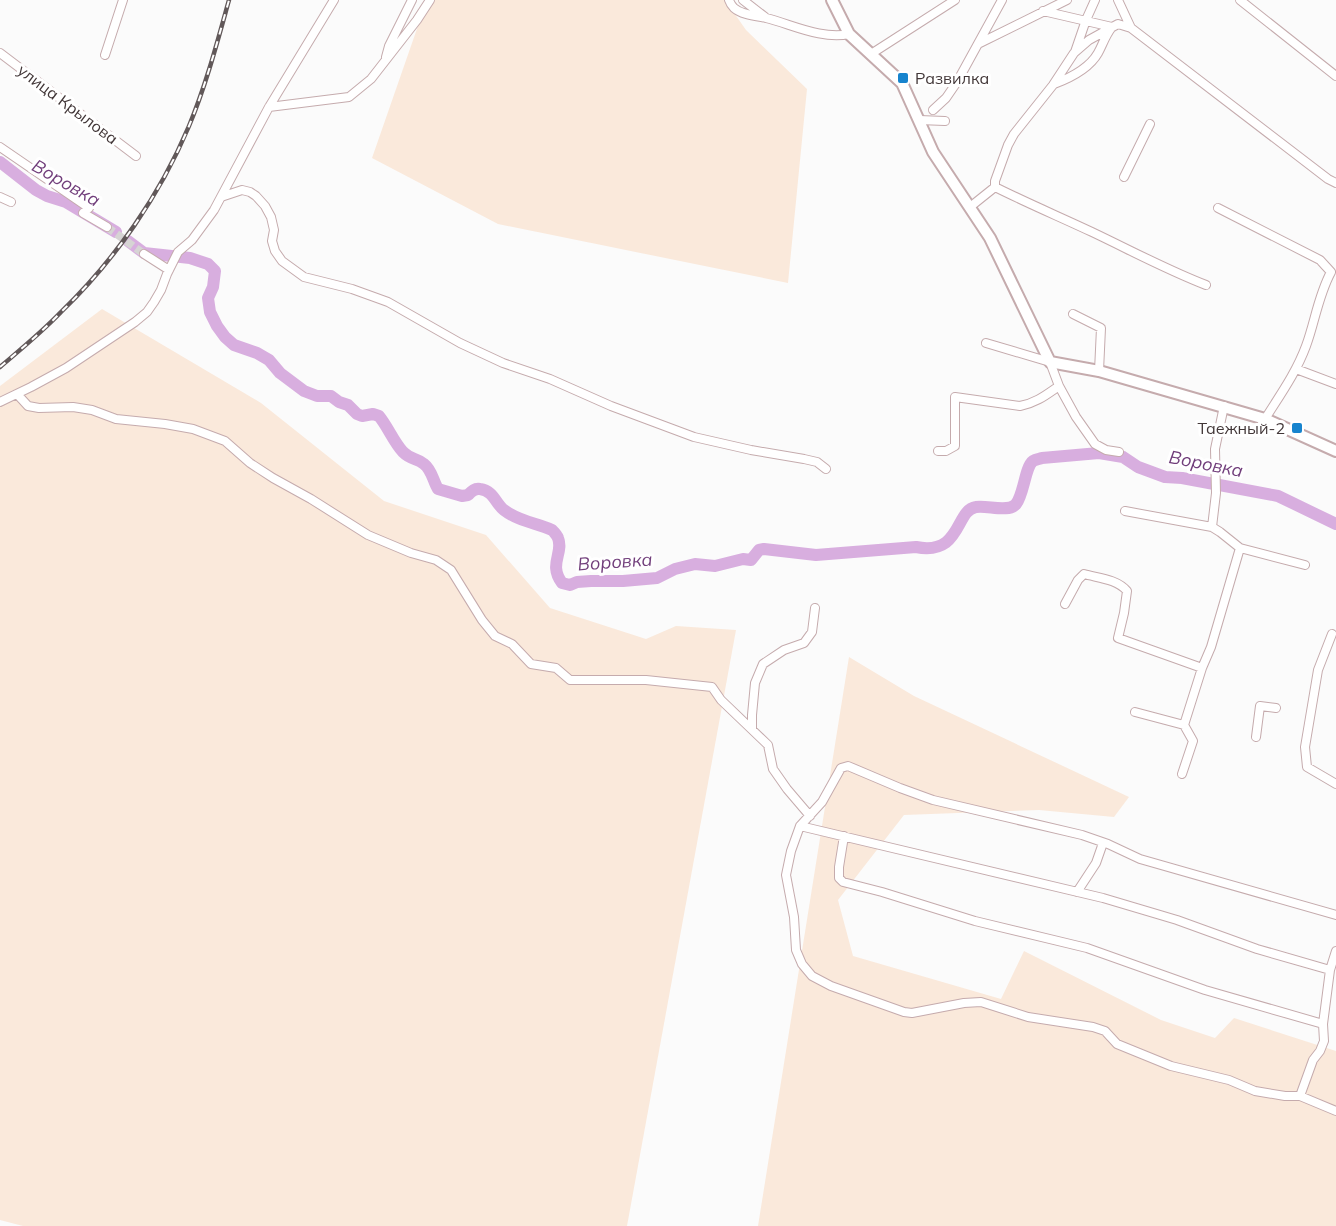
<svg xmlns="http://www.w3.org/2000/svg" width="1336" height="1226" font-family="Mulish,sans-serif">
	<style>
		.green { fill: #fae9db }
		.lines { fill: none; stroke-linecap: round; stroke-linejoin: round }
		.river { stroke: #d8aedf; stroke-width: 12 }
		.street-tunnel { stroke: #d6d4d4; stroke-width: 8; stroke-dasharray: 8 4; stroke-linecap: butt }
		.street-casing { stroke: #c5abad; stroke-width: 10 }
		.secondary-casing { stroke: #c5abad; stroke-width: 14 }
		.street { stroke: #fff; stroke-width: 8 }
		.secondary { stroke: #fff; stroke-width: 10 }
		.rail-casing { stroke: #615859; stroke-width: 4.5 }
		.rail { stroke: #fff; stroke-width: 2; stroke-dasharray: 7; stroke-linecap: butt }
		.poi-dot { fill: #1784ce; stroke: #fff; stroke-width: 2 }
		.labels { text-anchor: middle; stroke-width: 6; stroke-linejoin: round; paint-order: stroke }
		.poi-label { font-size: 16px; fill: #423738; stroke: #fff; text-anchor: start }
		.street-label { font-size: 16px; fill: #423738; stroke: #fff }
		.water-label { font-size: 18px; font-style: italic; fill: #713e7b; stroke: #fff }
	</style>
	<rect width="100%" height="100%" fill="#fbfbfb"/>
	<path class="green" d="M427,0H725L746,30L807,89L788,283L498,224L372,158Z
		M102,309L261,403L384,501L486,535L550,608L646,639L676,626L736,630L627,1226H23L0,1220V386Z
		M849,657L914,696L1129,797L1114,817L1039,810L904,815L838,900L853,956L1001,999L1024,951L1161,1020L1215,1038L1234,1018L1336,1051V1226H758Z"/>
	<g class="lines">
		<path class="river" d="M0,162L36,190L47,196L66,202L116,232
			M128,241L144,253L190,258L208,264L215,271L213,287L208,298L210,312L217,326L225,337L234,345L257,353L269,360L280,373L304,391L317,396H331L339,402L348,405L357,414L362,416L373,414L379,416C388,427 393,441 403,452C411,460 417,458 424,464C432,470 433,481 438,489L462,496L468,495C471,492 474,488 480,489C494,491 495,503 504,510C518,521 536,523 552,530C554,532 557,535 558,538C564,553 548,564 562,583L570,585L577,582L591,581H623L657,578L675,569L695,564L715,566L743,559L751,560L759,550L764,549L816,555L916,547C962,556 955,510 976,507C987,505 1009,513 1016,504C1024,494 1025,467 1033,461C1036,459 1039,459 1042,458L1099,453L1123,457L1138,467L1165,477L1182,478L1278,496L1336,524"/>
		<path class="street-tunnel" d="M107,227L144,254"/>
		<g class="street-casing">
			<path id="street" d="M729,0C730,3 732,6 734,8C742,15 756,16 766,18C791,24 822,40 849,34
				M743,0L765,17
				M1118,0L1131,28L1328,179L1336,183
				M1240,0L1336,76
				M1043,11L1112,27C1105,36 1103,44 1098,53C1089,69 1070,78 1054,84
				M1131,28L1118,24L1089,40L1074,53L1053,85L1014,134L1008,145L995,181V187C1027,203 1060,217 1092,232C1130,250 1167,270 1206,285
				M978,44L1067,0
				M1075,52L1086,20L1095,0
				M0,53L136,156
				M871,54L955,0
				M105,55L123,0
				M386,57L389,46L412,0
				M269,107L349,97L371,79L417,20L430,0
				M933,110L946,98L957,82L1002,0
				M919,120L945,121
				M0,147L89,208
				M1124,177L1150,124
				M0,197L11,202
				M221,197L242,190L250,192L256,196L265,206L271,217L274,230L272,241L275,251L282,261L304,277L352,289L388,302L460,343L503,363L550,379L611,406L694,437L751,450L804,459L817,462L826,469
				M970,207L995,187
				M1218,208L1320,260L1331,272C1318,296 1315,322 1306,346C1296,373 1280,395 1265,419
				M83,213L107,227
				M144,254L169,270
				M1073,314L1101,328L1099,371
				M986,343L1050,362L1059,386L1076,417L1095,444L1106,450L1119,452
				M1296,369L1336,384
				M17,394L28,406L39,408L73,407L92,410L116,419L165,424L193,429L225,441L250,463L273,478L311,499L368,535L411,553L436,560L451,570L482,620L495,636L512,644L531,664L556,668L570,680H646L712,687L721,700L768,745L773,769L787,789L810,816
				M0,402L31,387L66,368L135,322L147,312L154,302L161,290L167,274L178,252L192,240L214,210L269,107L334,0
				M938,451H946L955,446V397L1020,406C1036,403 1046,395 1059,386
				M1125,511L1212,527
				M1240,548L1305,565
				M1065,604L1078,580L1084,574C1098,578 1117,579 1127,591L1124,613L1118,638L1202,668
				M1332,634L1318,670L1305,747L1307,767L1336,784
				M1135,712L1184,725L1202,668L1211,647L1240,548L1220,532L1212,527L1216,493L1215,449L1224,406
				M752,729V715L755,683L763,664L784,650L804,643L812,632L815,608
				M1256,737L1260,706L1276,708
				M1182,774L1193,741L1184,725
				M800,826L1103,898L1177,920L1257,949L1330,970
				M844,836L839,867V878L843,882L882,892L975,921L1087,948L1205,990L1323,1024
				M1077,892L1096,863L1103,843
				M1336,915L1140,859L1108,844L1082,835L933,800L900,788L848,766L841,768L822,802L800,826L791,851L786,875L794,917L796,950L802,964L812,976L831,986L904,1012L912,1013L964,1003L981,1002L1028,1017L1093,1027L1105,1031L1117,1044L1171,1066L1229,1080L1255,1091L1285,1096H1300L1336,1111
				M1300,1096L1313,1060L1320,1051L1324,1041L1323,1024L1330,970L1336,951"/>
		</g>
		<g class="secondary-casing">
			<path id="secondary" d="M832,0L849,34L902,83L933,152L990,238L1050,362L1099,371L1265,419L1336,451"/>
		</g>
		<use href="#street" class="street"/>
		<use href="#secondary" class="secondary"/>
		<g class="rail-casing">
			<path id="rail" d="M0,367C21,349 42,332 61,312C115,260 160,195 189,126C206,85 217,43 229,0"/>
		</g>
		<use href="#rail" class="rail"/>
	</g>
	<g class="poi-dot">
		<rect x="897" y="72" width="12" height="12" rx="3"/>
		<rect x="1291" y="422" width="12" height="12" rx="3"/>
	</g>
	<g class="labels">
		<g class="poi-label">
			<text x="915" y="84">Развилка</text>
			<text x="1285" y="434" text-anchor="end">Таежный-2</text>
		</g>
		<g class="street-label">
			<text transform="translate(68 104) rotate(37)" y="6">улица Крылова</text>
		</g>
		<g class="water-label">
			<text transform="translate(66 183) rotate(30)" y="6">Воровка</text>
			<text transform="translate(1206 464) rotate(11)" y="6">Воровка</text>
			<text transform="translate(615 562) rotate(-4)" y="6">Воровка</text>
		</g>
	</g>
</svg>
